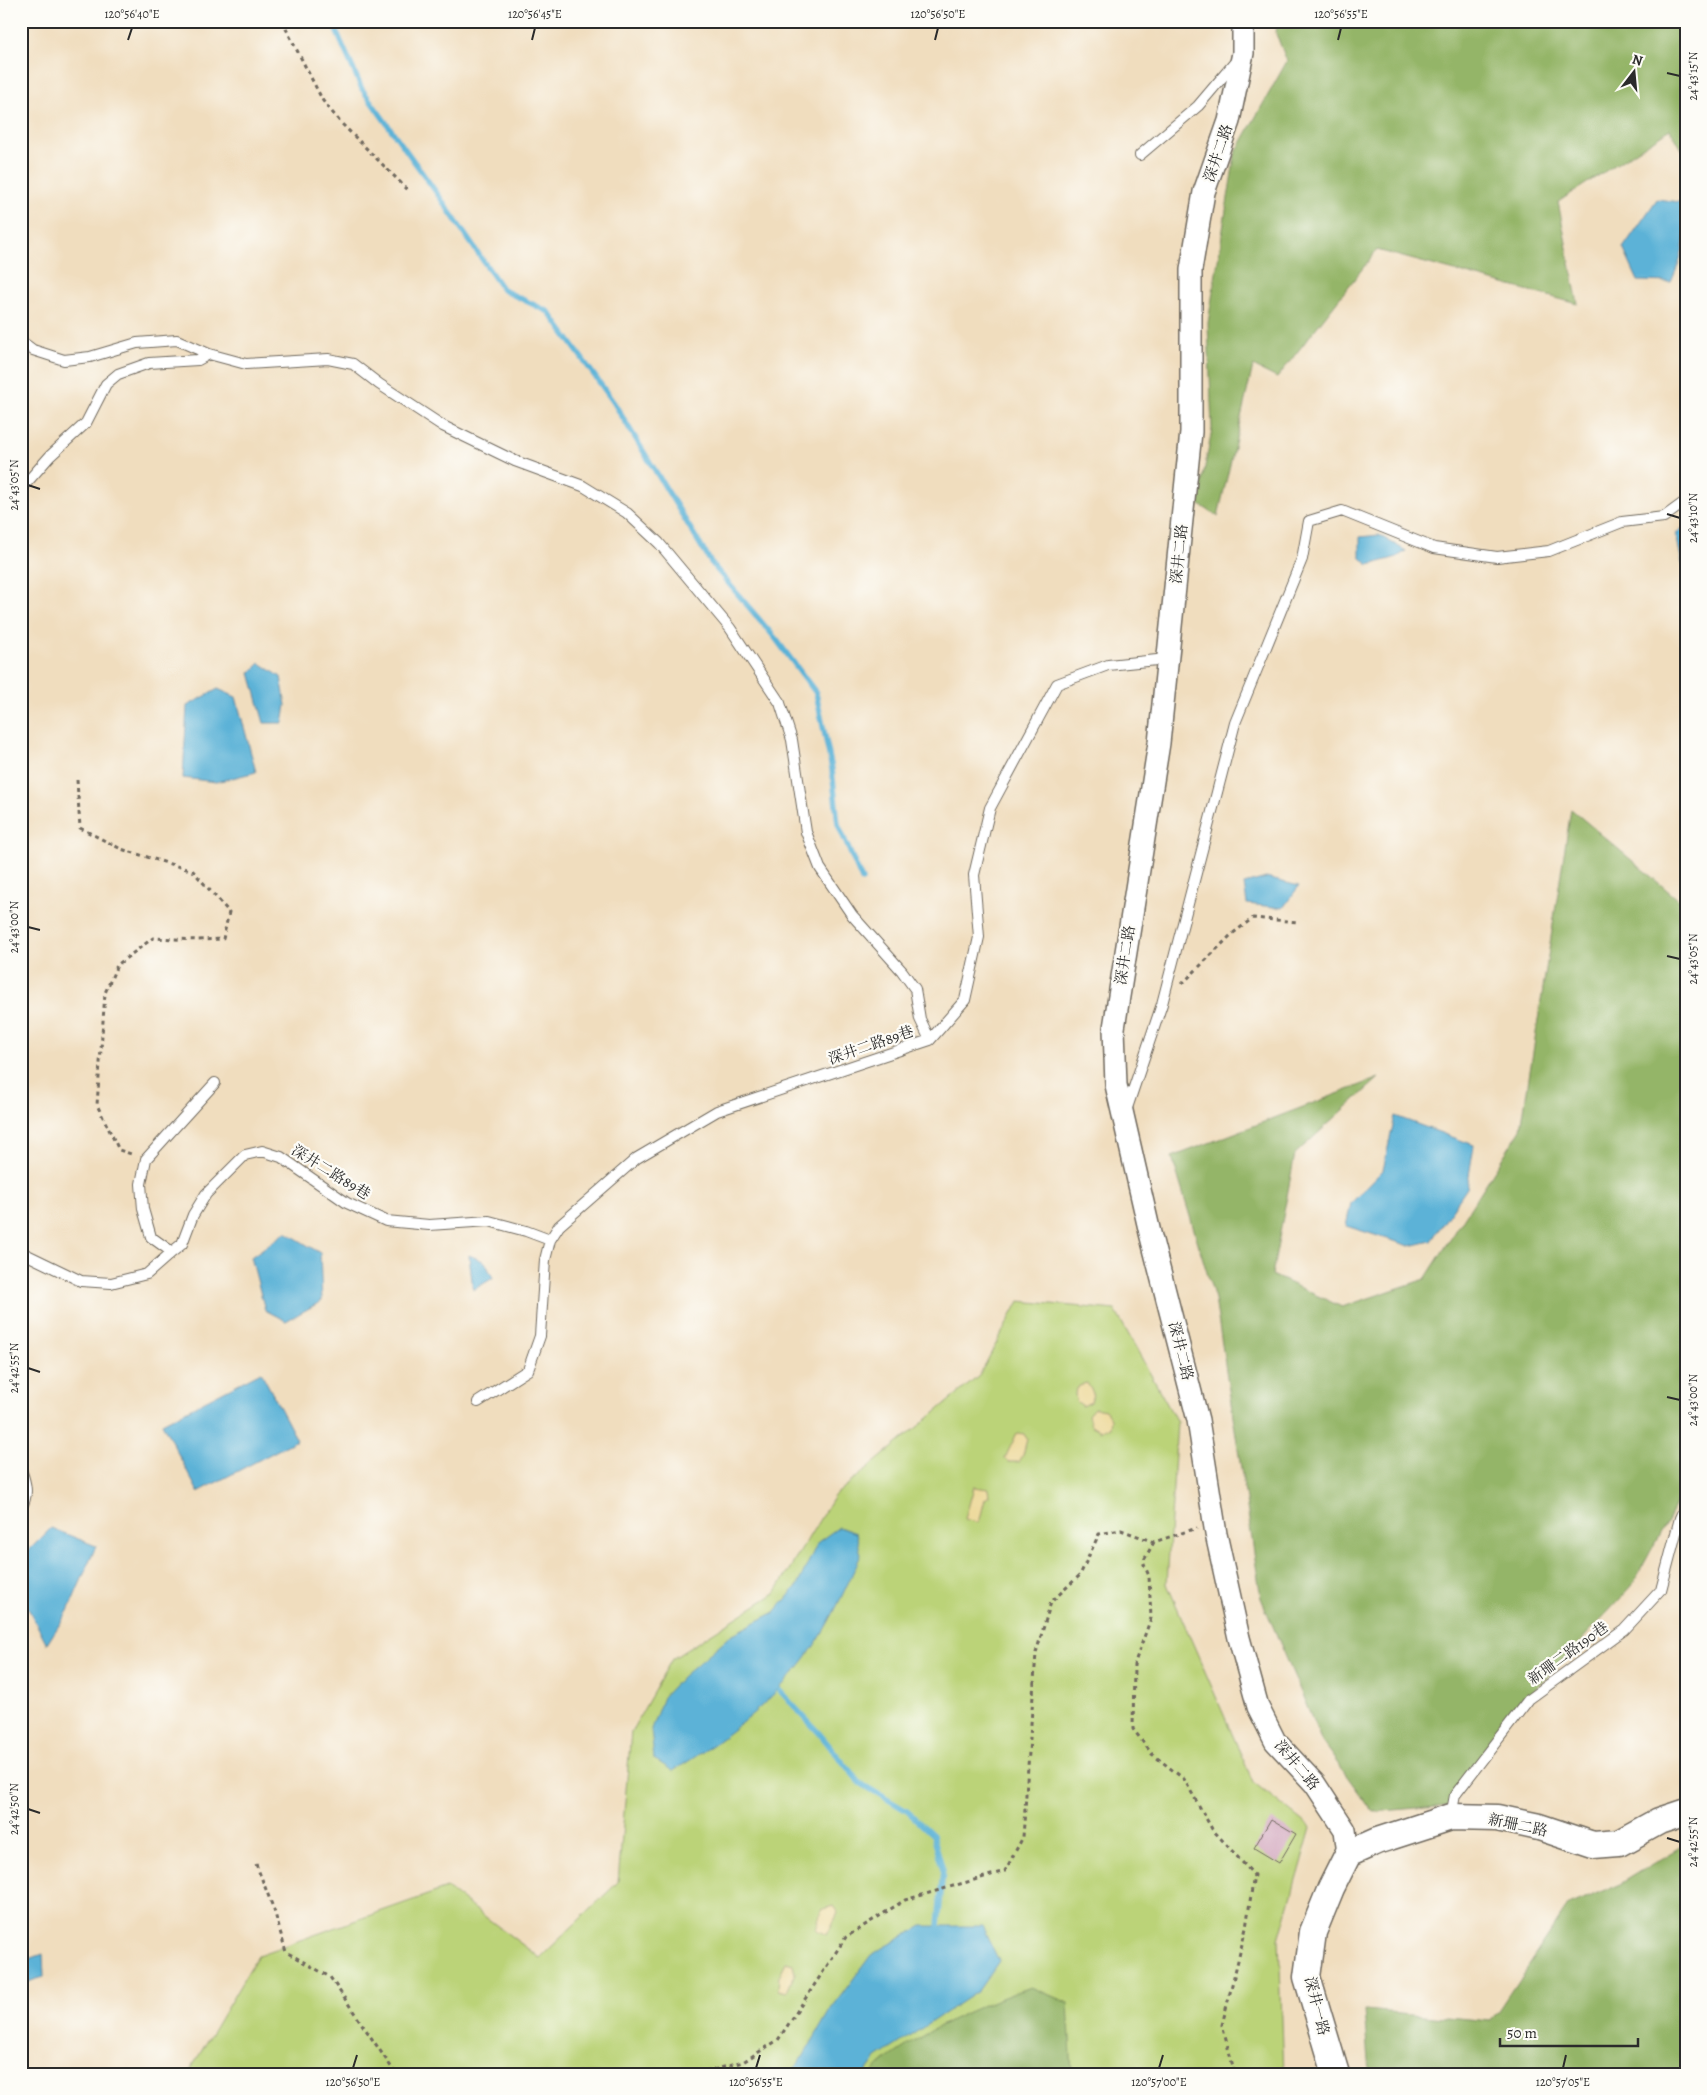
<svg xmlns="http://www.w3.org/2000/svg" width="1707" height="2095" font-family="Alegreya,'Noto Serif TC',serif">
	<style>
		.green { fill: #bbd378; stroke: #737f52 }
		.forest { fill: #94b568; stroke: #60704a }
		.sand { fill: #eeda9e; stroke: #8c8264 }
		.water { fill: #5bb2d7; stroke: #436e81 }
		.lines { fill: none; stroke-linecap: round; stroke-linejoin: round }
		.stream { stroke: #5bb2d7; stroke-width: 5.5 }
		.building { fill: #ce9fb9 }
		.service-casing { stroke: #70695e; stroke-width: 12 }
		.minor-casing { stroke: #70695e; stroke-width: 24 }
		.tertiary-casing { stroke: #70695e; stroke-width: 29 }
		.path { stroke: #70695e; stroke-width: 3; stroke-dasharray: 4 4; stroke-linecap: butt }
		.service { stroke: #fff; stroke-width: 10 }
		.minor { stroke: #fff; stroke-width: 21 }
		.tertiary { stroke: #fff; stroke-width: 26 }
		.ticks { fill: none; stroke: #2b2b2b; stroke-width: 2 }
		.labels { text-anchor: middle; stroke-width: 4.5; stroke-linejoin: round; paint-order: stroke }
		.street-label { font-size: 15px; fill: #2b2b2b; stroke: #fdfcf7 }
		.neatline { fill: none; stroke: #2b2b2b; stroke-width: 2 }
		.ticks-label { font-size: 12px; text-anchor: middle; fill: #2b2b2b }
	</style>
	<rect width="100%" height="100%" fill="#fdfcf7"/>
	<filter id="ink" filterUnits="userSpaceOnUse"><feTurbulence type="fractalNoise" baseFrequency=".02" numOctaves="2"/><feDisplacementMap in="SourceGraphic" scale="10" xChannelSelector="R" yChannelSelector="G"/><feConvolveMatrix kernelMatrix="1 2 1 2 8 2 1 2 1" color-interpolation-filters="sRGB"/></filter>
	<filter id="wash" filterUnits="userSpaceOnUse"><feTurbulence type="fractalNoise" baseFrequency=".0096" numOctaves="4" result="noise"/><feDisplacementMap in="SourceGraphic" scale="20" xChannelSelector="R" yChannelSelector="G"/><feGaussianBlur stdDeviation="1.12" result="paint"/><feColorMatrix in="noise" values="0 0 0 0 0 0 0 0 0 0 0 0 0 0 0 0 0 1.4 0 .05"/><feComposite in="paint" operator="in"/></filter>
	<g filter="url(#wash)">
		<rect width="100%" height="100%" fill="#f0ddbe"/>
		<path class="green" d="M1019,1301L1115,1310L1177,1422L1167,1584L1253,1782L1311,1828L1279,1940L1284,2074H188L258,1955L447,1888L540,1958L618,1882L631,1732L672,1659L775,1593L834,1496L979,1376Z"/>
		<path class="forest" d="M1277,21H1686V156L1670,129L1558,202L1578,304L1377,250L1277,378L1253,366L1218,516L1198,504L1212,429L1208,323L1235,154L1287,61L1276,34Z
			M1571,809L1686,906V1485L1632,1586L1503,1724L1448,1805L1373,1812L1322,1742L1261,1598L1215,1299L1172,1157L1379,1078L1295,1154L1272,1275L1342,1307L1425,1279L1521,1129Z
			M1686,1844V2070L1683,2074H1370L1365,2010L1491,2021L1568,1906L1620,1884Z
			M1031,1987L1068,2003L1072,2074H872C882,2062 893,2055 905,2047C945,2020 986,2003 1031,1987Z"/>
		<path class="sand" d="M1087,1383L1093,1393L1091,1402L1083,1406L1076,1401L1075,1393L1079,1385Z
			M1094,1408L1105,1410L1111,1418L1110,1427L1101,1431L1091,1425L1088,1415Z
			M1017,1433L1024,1434L1027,1439L1023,1455L1019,1462H1009L1005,1458Z
			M974,1487L988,1489L989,1496L985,1499L979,1523L965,1519Z
			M833,1906L838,1913L827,1935L816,1930L821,1910Z
			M786,1962L793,1964L795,1973L787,1992L778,1990L779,1976Z"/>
		<path class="water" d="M1657,199L1686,203C1686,235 1685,252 1671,282L1638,281L1623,248Z
			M1686,525V572L1682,563L1676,534Z
			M1379,535L1406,551L1397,557L1369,565L1360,557V537Z
			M260,663L281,677L286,705L283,723H264L250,673Z
			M218,689L236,697L256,772L216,782L183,778L187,706Z
			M1266,878L1299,886L1283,908L1247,904L1244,884Z
			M1395,1116L1474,1145L1467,1188L1431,1241L1410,1246L1346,1226L1351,1203L1383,1170Z
			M286,1232L320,1253L322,1301L286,1321L265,1310L251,1257Z
			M469,1255L485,1262L493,1278L473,1290Z
			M261,1372L297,1440L198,1492L162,1423Z
			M839,1527L856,1533L861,1555C848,1583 835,1613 818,1640C783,1695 728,1737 673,1771L654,1759L651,1729L663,1697L683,1676L731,1635L775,1612L797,1586L818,1542Z
			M51,1528L96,1546L68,1611L47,1644L21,1595L23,1556Z
			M922,1926H982L999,1961L978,1991L877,2058L865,2074H788L799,2064L831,2009L871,1955Z
			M43,1954L44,1976L21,1985V1962Z"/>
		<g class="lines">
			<path class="stream" d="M332,21L362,89L441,199L503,290L549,312L614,403L712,564L776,639L816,693L832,769L838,824L862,880
				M780,1691L819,1733L860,1783L907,1811L933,1835L943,1870L938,1926"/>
		</g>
		<g id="blocks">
			<path class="building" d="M1271,1819L1296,1834L1279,1863L1254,1848Z"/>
		</g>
	</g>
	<g filter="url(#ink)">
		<use href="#blocks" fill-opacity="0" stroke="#70695e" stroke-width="1"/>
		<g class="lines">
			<g class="service-casing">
				<path id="service" d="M1140,155L1198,106L1237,60
					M21,341L33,350L64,360L90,357L137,343L177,340L209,354L246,364L328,359L353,364L379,384L443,426L515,461L583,486L627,513L659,543L730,628L780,703L792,740L806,832L820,868L852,915L902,971L915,989L920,1019L930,1040
					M21,489L50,456L86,423L106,384L118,374L149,363L198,360L209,354
					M215,1083L146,1159L141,1184L143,1209L151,1237L172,1252L182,1244L193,1215L206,1194L245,1155L262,1151L281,1157L347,1203L386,1221L429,1225L489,1221L526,1231L550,1240
					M1126,1111L1162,1004L1235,723L1302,559L1309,521L1342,511L1434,548L1497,557L1549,551L1622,522L1664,517L1686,501
					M21,1252L81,1281L111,1283L147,1274L172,1252
					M478,1402L528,1370L540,1336L545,1260L550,1240L559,1226L637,1158L717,1111L930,1040L965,1000L979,937L974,875L990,808L1057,684L1108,665L1167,659
					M21,1470C26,1483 29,1495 21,1508
					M1451,1816L1455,1795L1529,1699L1624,1630L1661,1590L1680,1518L1686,1505"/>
			</g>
			<g class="minor-casing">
				<path id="minor" d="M1243,21V53L1229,121L1204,192L1191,270V432L1159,743L1114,1028L1116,1085L1150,1233L1198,1420L1216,1534L1239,1638L1258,1707L1275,1741L1315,1784L1345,1830L1348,1854"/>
			</g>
			<g class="tertiary-casing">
				<path id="tertiary" d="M1336,2074L1307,1977L1313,1932L1331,1888L1348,1854L1377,1841L1451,1817L1497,1818L1539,1827L1593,1845L1619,1843L1659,1821L1686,1812"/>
			</g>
			<path class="path" d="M282,21L323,101L341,123L409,191
				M77,780L80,828L121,849L193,871L229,912L223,939L198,940L153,938L117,965L105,993L97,1105L119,1150L134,1155
				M1182,984L1232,934L1253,918L1298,922
				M1154,1542L1143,1562L1149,1576L1151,1618L1134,1665L1133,1729L1152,1754L1184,1779L1212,1829L1254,1875L1246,1928L1222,2025L1235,2074
				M256,1864L274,1910L286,1952L330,1977L396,2074
				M698,2074L743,2062L778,2040L846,1937L905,1900L1005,1871L1023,1837L1036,1653L1051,1602L1080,1575L1099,1534L1121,1530L1154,1542L1197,1528"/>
			<use href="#service" class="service"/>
			<use href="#minor" class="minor"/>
			<use href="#tertiary" class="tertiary"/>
		</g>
	</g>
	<path class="ticks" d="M128,40L132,28M532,40L535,28M935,40L938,28M1338,40L1341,28M1667,73L1680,76M28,485L40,489M1667,514L1680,518M28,927L40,930M1667,956L1680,959M28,1368L40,1372M1667,1397L1680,1400M28,1809L40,1813M1667,1838L1680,1842M353,2068L357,2055M756,2068L760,2055M1159,2068L1163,2055M1563,2068L1566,2055"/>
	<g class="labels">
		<g class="street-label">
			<text transform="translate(1218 153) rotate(-71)" y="5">深井二路</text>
			<text transform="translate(1179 554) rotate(-84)" y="5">深井二路</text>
			<text transform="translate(1125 955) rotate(-81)" y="5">深井二路</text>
			<text transform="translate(871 1045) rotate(-19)" y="5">深井二路89巷</text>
			<text transform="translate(331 1172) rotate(32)" y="5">深井二路89巷</text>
			<text transform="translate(1181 1351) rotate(76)" y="5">深井二路</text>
			<text transform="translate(1568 1653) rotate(-36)" y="5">新珊二路190巷</text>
			<text transform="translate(1297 1765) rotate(50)" y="5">深井二路</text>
			<text transform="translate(1518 1825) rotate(12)" y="5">新珊二路</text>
			<text transform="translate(1317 2006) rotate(76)" y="5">深井一路</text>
		</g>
	</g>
	<rect width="1707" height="2095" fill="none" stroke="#fdfcf7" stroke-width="55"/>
	<g transform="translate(1634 72) rotate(16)" stroke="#fdfcf7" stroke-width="4" paint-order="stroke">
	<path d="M0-4L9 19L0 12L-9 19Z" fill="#2b2b2b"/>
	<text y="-8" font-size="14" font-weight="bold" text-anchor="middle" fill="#2b2b2b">N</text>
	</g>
	<path d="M1500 2038v8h138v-8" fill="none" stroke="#2b2b2b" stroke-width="2.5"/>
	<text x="1507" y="2038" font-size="15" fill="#2b2b2b" stroke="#fdfcf7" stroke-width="4" paint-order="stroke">50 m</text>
	<rect x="28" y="28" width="1652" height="2040" class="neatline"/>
	<g class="ticks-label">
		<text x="132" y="18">120°56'40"E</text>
		<text x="535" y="18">120°56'45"E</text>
		<text x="938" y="18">120°56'50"E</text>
		<text x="1341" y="18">120°56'55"E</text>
		<text transform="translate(1693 76) rotate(-90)" y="4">24°43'15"N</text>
		<text transform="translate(14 485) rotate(-90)" y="4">24°43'05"N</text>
		<text transform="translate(1693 518) rotate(-90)" y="4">24°43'10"N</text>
		<text transform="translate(14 927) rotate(-90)" y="4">24°43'00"N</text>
		<text transform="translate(1693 959) rotate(-90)" y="4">24°43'05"N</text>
		<text transform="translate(14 1368) rotate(-90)" y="4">24°42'55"N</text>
		<text transform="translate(1693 1400) rotate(-90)" y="4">24°43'00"N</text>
		<text transform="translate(14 1809) rotate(-90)" y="4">24°42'50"N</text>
		<text transform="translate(1693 1842) rotate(-90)" y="4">24°42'55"N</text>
		<text x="353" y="2086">120°56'50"E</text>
		<text x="756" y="2086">120°56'55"E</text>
		<text x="1159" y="2086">120°57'00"E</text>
		<text x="1563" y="2086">120°57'05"E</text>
	</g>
</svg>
